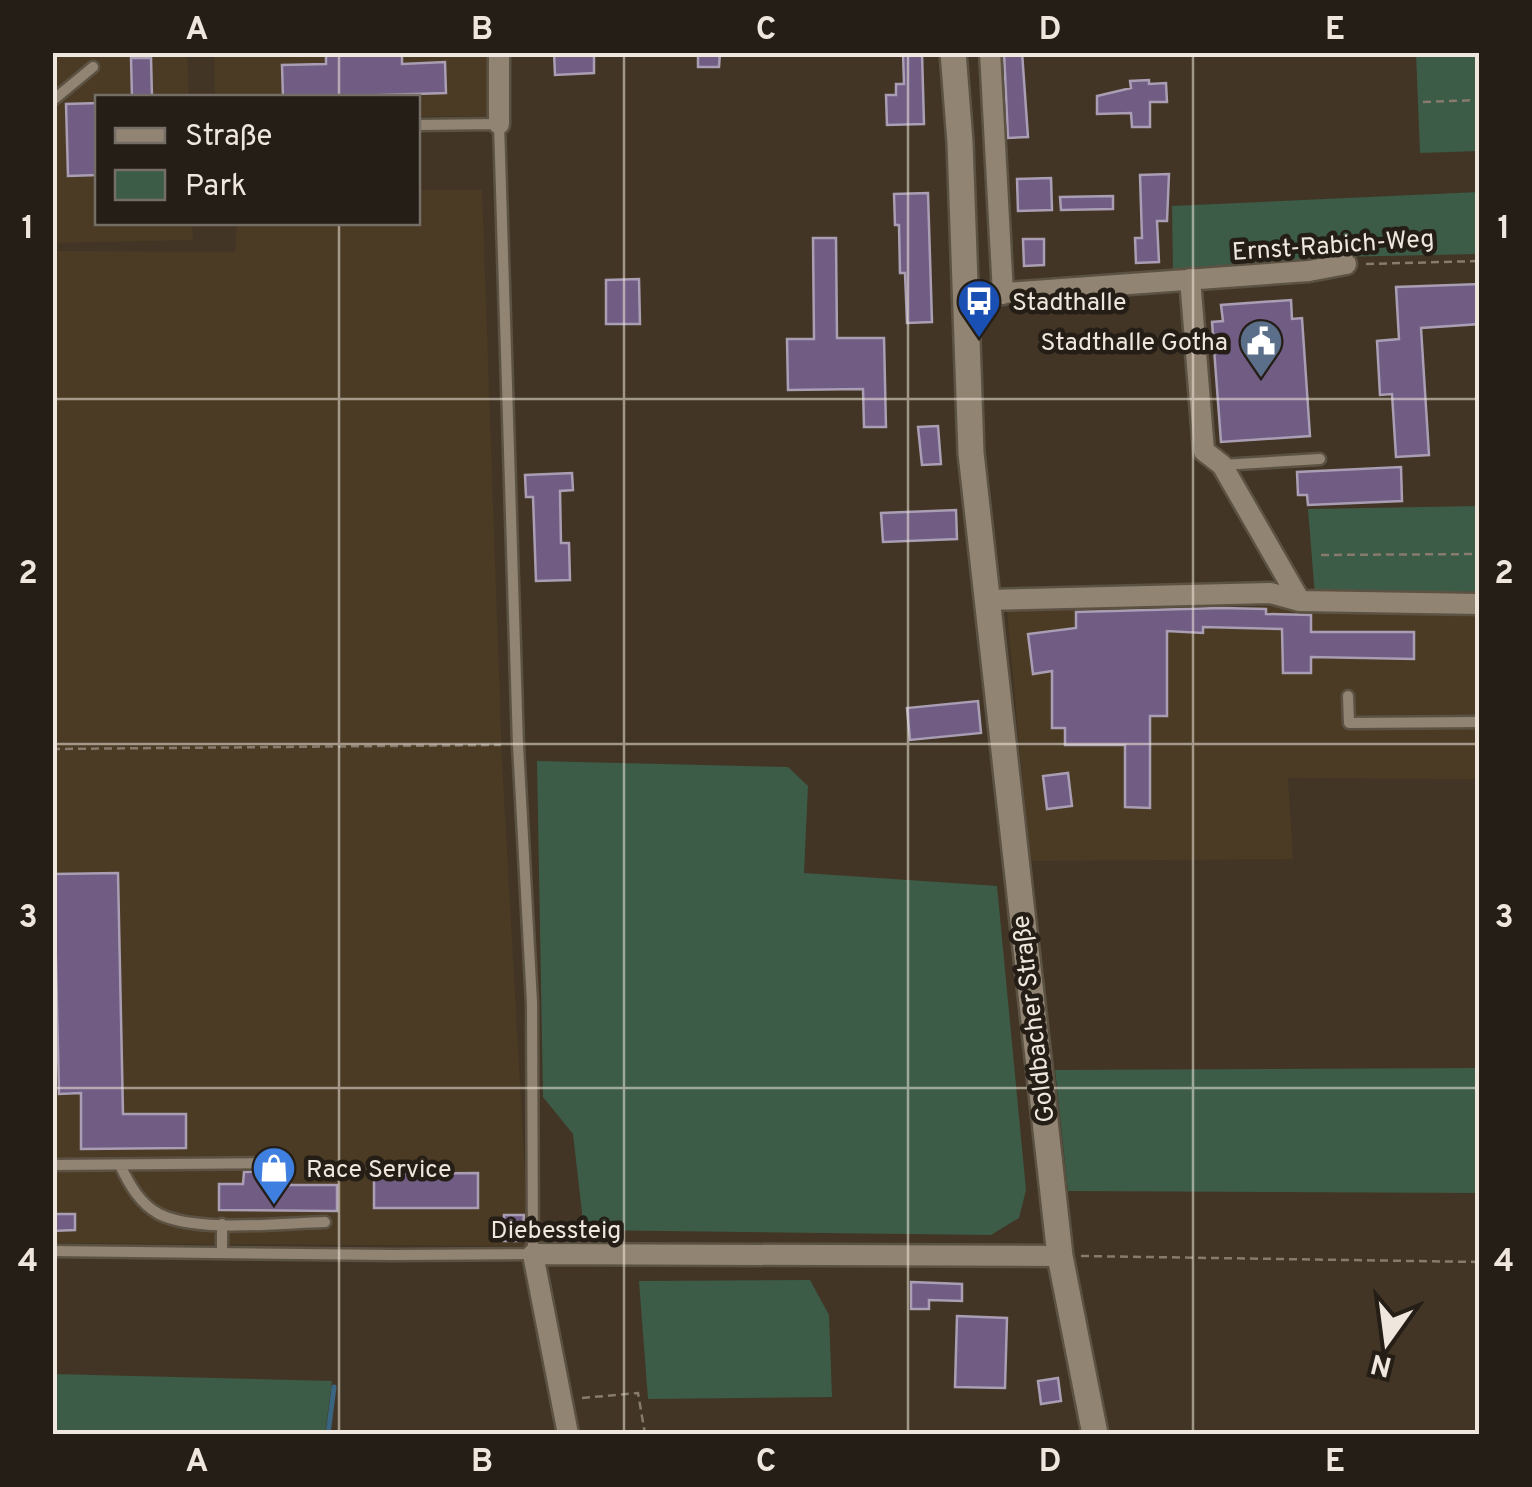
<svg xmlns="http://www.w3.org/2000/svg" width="1532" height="1487" font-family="Overpass,sans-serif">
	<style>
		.built { fill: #4b3b24 }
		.green { fill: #3c5c47 }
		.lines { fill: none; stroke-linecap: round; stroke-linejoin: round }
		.stream { stroke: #3a6581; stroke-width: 5 }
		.building { fill: #715c84; stroke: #a99eb3; stroke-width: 2.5 }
		.lane-casing { stroke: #5c5243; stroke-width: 15 }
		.street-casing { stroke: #5c5243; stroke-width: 25 }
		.secondary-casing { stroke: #5c5243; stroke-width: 30 }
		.path { stroke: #867b6d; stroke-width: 2.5; stroke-dasharray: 8 5; stroke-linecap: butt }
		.lane { stroke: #928472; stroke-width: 10 }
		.street { stroke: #928472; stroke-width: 20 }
		.secondary { stroke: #928472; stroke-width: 25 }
		.grid { fill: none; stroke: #efe7dd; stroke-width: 2.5; stroke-opacity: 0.55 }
		.labels { text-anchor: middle; stroke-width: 9; stroke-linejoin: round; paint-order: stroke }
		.street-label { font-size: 25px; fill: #efe7dd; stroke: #241e17 }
		.poi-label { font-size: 25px; fill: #efe7dd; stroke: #241e17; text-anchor: start }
		.neatline { fill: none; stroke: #efe7dd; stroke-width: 4 }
		.grid-label { font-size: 32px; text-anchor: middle; font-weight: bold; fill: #efe7dd }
	</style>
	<rect width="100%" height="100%" fill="#423525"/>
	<path class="built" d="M52,53H187L189,97L98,98V222L192,223L193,240L53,243Z
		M214,53H487L488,116H418V98L215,97Z
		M418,190H482L502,761L529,1246L53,1243V251L235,252L237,223L418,222Z
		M1479,598V779L1288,778L1293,859L1030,861L1007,610L1314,606Z"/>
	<path class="green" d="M1416,53H1479V151L1420,153Z
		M1479,192V254L1334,257L1173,270L1172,206Z
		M1479,506V598L1315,596L1308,509Z
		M537,761L788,767L808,786L804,873L997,886L1026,1190L1019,1218L991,1235L584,1230L573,1134L543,1097Z
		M1479,1068V1193L1068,1191L1055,1070Z
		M810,1280L829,1315L832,1397L648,1399L639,1281Z
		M53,1374L332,1381L325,1434H53Z"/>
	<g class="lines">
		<path class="stream" d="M328,1434L334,1387"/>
	</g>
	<path class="building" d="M326,52H402V64L445,62L446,93L283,98L282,65L326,64Z
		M554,52H594V73L555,75Z
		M698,52H720L719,67H698Z
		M903,52H922L924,124L887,125L886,95H896V84H904Z
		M1004,52H1022L1028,137L1008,138Z
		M131,58H151L152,98H132Z
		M1149,80V84L1166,83L1167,102H1150V127H1132L1131,113L1097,114V96L1131,88L1130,81Z
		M98,103V175L68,176L66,104Z
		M1169,174L1167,221H1157L1159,262L1136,263L1135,238H1142L1140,175Z
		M1051,178L1052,210L1018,211L1017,179Z
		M928,193L932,322L907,323L905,273H900L899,225H895L894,194Z
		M1113,196V209L1061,210L1060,197Z
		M813,238H836L837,338H884L886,427H864L863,389L788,390L787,339H814Z
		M1023,239H1044V265L1024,266Z
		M639,279L640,324H606V280Z
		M1480,284V324L1421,328L1429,455L1396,457L1392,394L1380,395L1377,341L1399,339L1396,287Z
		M1291,300L1292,319L1302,318L1310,436L1221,442L1212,322L1223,321L1221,305Z
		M938,426L941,464L922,465L918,427Z
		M1401,467L1402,501L1308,505L1307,495H1298L1297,472Z
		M572,473L573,490L560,491L561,543H569L570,580L536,581L533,497H526L525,475Z
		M956,510L957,539L883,542L881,513Z
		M1222,608L1266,609V614L1311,615V632H1414V659L1311,657V673H1283L1282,629L1203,627V633L1167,631V716H1150V808L1125,807V745H1065V728H1052V671L1033,674L1028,634L1076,628V612Z
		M978,701L981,733L910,740L907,708Z
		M1068,773L1072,806L1047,809L1043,776Z
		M118,873L123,1114H186V1148L81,1149V1093L59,1094L54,874Z
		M290,1170V1185H337V1211L219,1210V1184H243L244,1172Z
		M478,1173V1208H374V1174Z
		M52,1214H75V1230L52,1231Z
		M504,1215H524L521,1241H504Z
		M911,1282L962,1284V1301L929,1300V1309H911Z
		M957,1316L1007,1318L1005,1388L955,1387Z
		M1058,1378L1061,1401L1041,1404L1038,1381Z"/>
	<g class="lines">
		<g class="lane-casing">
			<path id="lane" d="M52,101L93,67
				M1222,465L1320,459
				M1348,696L1349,723L1480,722
				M52,1165L279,1163
				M120,1165C129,1184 140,1204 159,1214C197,1233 281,1223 325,1222
				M222,1224V1253
				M52,1251L392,1255L533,1254L532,1003L518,745L499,124L418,125"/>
		</g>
		<g class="street-casing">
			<path id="street" d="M990,52L1003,294
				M499,124V52
				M1190,279L1204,451L1222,465L1300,601
				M963,296L1309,271L1346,264
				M986,600L1270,593L1300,601L1480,604
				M568,1434L533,1254L1060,1256"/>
		</g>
		<g class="secondary-casing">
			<path id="secondary" d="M953,52L960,142L971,453L1060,1256L1095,1434"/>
		</g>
		<path class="path" d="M1423,102L1480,100
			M1366,264L1480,261
			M1321,555L1480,554
			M52,749L501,745
			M1081,1256L1480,1262
			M582,1398L638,1393L645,1434"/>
		<use href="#lane" class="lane"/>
		<use href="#street" class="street"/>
		<use href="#secondary" class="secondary"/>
	</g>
	<path class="grid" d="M339,52V98M624,52V1434M908,52V1434M1193,52V1434M339,222V1434M52,399H1480M52,744H1480M52,1088H1480"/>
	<defs>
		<g id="bus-pin" transform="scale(2.25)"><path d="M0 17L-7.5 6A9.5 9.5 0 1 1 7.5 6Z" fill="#1a4fb4" stroke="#241e17"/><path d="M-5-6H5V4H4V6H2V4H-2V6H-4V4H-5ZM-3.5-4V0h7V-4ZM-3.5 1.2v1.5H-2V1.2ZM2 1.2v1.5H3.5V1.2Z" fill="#fff"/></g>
		<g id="civic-pin" transform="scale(2.25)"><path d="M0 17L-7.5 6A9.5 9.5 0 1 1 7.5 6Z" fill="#5c6f8a" stroke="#241e17"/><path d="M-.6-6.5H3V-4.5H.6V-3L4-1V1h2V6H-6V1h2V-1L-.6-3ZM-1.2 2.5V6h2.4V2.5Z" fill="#fff"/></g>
		<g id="shop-pin" transform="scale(2.25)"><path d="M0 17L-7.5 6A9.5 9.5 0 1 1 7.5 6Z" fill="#3f7fe0" stroke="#241e17"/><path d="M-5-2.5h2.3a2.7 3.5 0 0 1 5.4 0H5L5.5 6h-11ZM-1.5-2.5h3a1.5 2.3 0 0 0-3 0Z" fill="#fff"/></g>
	</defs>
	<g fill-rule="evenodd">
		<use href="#bus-pin" x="979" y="301"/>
		<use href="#civic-pin" x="1261" y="341"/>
		<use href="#shop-pin" x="274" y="1168"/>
	</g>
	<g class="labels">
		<g class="street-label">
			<text transform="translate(1333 244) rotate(-4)" y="9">Ernst-Rabich-Weg</text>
			<text transform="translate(1032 1019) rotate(-97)" y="9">Goldbacher Straße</text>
			<text x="556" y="1238">Diebessteig</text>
		</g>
		<g class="poi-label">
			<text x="1012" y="310">Stadthalle</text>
			<text x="1228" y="350" text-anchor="end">Stadthalle Gotha</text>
			<text x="306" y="1177">Race Service</text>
		</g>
	</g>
	<rect width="1532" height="1487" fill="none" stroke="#241e17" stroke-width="110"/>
	<rect x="95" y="95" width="325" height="130" fill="#241e17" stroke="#756e66" stroke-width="2.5"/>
	<rect x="115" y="128" width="50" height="15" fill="#928472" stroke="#756e66" stroke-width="2.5"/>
	<text x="185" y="145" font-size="30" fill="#efe7dd">Straße</text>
	<rect x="115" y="170" width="50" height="30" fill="#3c5c47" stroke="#756e66" stroke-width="2.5"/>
	<text x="185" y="195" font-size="30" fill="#efe7dd">Park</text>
	<g transform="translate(1387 1342) rotate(194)" stroke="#241e17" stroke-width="8" paint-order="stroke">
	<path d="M0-8L18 38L0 25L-18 38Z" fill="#efe7dd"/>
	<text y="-15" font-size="28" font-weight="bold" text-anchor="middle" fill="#efe7dd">N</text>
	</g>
	<rect x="55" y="55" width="1422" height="1377" class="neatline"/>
	<g class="grid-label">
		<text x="197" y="39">A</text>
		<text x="482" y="39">B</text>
		<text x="766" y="39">C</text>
		<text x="1050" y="39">D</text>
		<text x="1335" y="39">E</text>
		<text x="28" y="238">1</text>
		<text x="1504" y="238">1</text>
		<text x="28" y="583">2</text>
		<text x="1504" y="583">2</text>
		<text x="28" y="927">3</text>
		<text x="1504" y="927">3</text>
		<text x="28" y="1271">4</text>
		<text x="1504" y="1271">4</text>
		<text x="197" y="1471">A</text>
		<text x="482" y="1471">B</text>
		<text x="766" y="1471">C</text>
		<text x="1050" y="1471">D</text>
		<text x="1335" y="1471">E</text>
	</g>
</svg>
